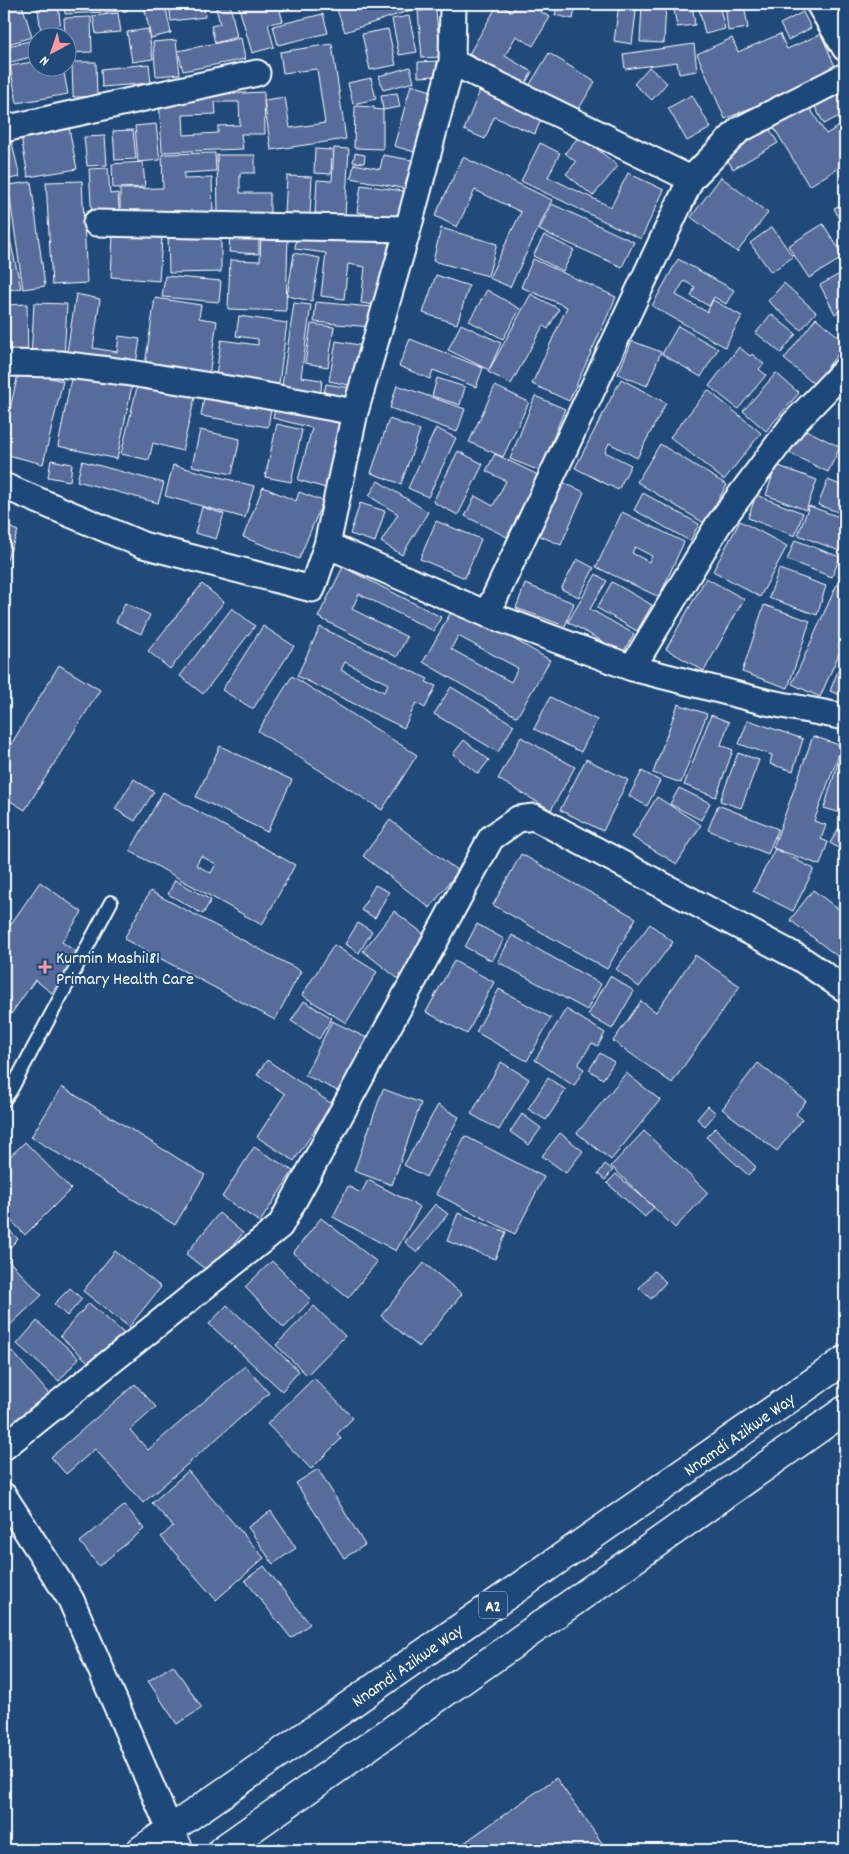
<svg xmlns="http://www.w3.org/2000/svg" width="849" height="1854" font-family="Dekko,sans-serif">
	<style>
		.building { fill: #586c9b; stroke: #fff; fill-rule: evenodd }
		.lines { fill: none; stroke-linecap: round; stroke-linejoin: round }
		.service-casing { stroke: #fff; stroke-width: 16 }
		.minor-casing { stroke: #fff; stroke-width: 29 }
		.tertiary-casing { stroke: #fff; stroke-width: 31 }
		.trunk-casing { stroke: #fff; stroke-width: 31 }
		.service { stroke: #1f4a7a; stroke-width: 12 }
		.minor { stroke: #1f4a7a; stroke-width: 25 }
		.tertiary { stroke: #1f4a7a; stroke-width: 28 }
		.trunk { stroke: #1f4a7a; stroke-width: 28 }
		.poi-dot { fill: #ff9aa2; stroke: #1f4a7a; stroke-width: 2 }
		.labels { text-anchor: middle; stroke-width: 4; stroke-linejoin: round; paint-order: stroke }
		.shield { fill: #1f4a7a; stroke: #bcc9d7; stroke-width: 1 }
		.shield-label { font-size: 16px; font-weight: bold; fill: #fff }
		.poi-label { font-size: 18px; fill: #fff; stroke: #1f4a7a; text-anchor: start }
		.street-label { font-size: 18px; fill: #fff; stroke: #1f4a7a }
	</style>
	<rect width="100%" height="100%" fill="#1f4a7a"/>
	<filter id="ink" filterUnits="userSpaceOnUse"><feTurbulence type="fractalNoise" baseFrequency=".02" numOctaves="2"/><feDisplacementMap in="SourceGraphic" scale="10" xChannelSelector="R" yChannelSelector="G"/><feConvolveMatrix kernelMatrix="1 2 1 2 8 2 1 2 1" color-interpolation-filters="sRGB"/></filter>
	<g filter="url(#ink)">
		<path class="building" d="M16,4H22L32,37L8,44L4,28V7Z
			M37,4H58L61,29L41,31Z
			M64,4H127V11L65,14Z
			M155,4H165L171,33L151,38L144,6Z
			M169,4H204L205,17L171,21Z
			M215,4H230L237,37L215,43L211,26L220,24Z
			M238,4H311L280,11L283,21L268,24L274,47L252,53Z
			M335,4H429L345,32Z
			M498,4L512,12L517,4H527L550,17L533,46L516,36L505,56L532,72L524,86L469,54Z
			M558,4H576L573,19L555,15Z
			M619,4H637L632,44L614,41Z
			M642,4H666L664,43L640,42Z
			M673,4H692L695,25L677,27Z
			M698,4H719L725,29L705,34Z
			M725,4H744L748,28L728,31Z
			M836,4H845V22Z
			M436,10L440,57L422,58L418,11Z
			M803,12L811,28L788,40L780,24Z
			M118,13L121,32L96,34L93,16Z
			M323,14L328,33L278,45L273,26Z
			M409,16L417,52L399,55L392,19Z
			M91,17L92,52L68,53V38H65L64,18Z
			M148,29L153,59L132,62L127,32Z
			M388,29L396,65L370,70L362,34Z
			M780,34L787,49L821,34L837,71L725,119L697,54L732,38L738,52Z
			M241,38L245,59L183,71L178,51Z
			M38,39V55L4,64V47Z
			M176,40L180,74L156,76L153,42Z
			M332,44L346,139L271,150L264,100L285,97L290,128L325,123L317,69L283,73L280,52Z
			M694,44L697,71L679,74L677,62L625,69L623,54Z
			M549,53L595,82L575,115L529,86Z
			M38,61V68H63L68,94L17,103L10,66Z
			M437,61V76L418,77V62Z
			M72,62H96L97,97H73Z
			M149,64L151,83L102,87L101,69Z
			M410,67L414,82L383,90L379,76Z
			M649,67L667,83L652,100L634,84Z
			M371,78L376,99L353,104L348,83Z
			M411,85L435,92L418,153L394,146Z
			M482,85L544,112L535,134L494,117L485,139L464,130Z
			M845,91V113L824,124L815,107Z
			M264,92L265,134H241L243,149L162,152L159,97ZM215,102H239L240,125L218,126V133L184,135L183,115L216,114Z
			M397,93L400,107L383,110L381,95Z
			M692,95L711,128L687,141L668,108Z
			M808,105L826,134L845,123V144L842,146L845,152V164L809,186L773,126Z
			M355,106L374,107V109L383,110V149L354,148Z
			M156,124L160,160L138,162L135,126Z
			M69,128L77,169L28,177L21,136Z
			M769,128L778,143L733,169L724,154Z
			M133,130L136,159L115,160L113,131Z
			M10,135L20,177L4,180V136Z
			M580,135L618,166L593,196L566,174L576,162L565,153Z
			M105,136L107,165L87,166L84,137Z
			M540,143L560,153L548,177L611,207L628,173L664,190L641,239L521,181Z
			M334,148L349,149L345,215L315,213L317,180L332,181Z
			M315,149L332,150L331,174L314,173Z
			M215,153L216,171L184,173V179L212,178L213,213L120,215V189L163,188L162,154Z
			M355,153L365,155L364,163L353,162Z
			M217,155H255V173H240V193H270V214H218Z
			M383,155L417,161L411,190L351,178L354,164L380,169Z
			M463,157L552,200L510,287L489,278L521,212L475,190L457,227L435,216Z
			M143,162L145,187L113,188L112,164Z
			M108,168L110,194L118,193L120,220L92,221L89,169Z
			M287,176L312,177L310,214L285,213Z
			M721,177L768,213L737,252L691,217Z
			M82,181L87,283L52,285L46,182Z
			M31,182L45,286L23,289L8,185Z
			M361,185L404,191L400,219L357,212Z
			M845,203V231L834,208Z
			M552,204L634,242L622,267L539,230Z
			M823,224L844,257L809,278L788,246Z
			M772,227L793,257L771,272L750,243Z
			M297,228L389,240L381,306L361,303L365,267L348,264L344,299L321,296L326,253L295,249Z
			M441,228L497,244L488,276L433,261Z
			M221,233V272L169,273L168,234Z
			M261,233L288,234L286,311L228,309L230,260L260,261Z
			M230,234L259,236V254L229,252Z
			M9,235L21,288L4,291V236Z
			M113,235L162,238L159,281L111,277Z
			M544,235L574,250L563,271L533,256Z
			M294,253L320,258L312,301L287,296Z
			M533,259L616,297L569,401L532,384L567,307L521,287Z
			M678,259L734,290L726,304L714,297L709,306L691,296L695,287L684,281L676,295L707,312L713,300L742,316L725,347L652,306Z
			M845,271V317L841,310L835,314L820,285Z
			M436,275L469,286L457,324L423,313Z
			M165,276L221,281L219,302L162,297Z
			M784,283L816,312L801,330L768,301Z
			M487,290L520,309L503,339L469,321Z
			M76,294L100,299L93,348L117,352L119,336L140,339L135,369L66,358Z
			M531,294L559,309L548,329L543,326L511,384L488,372Z
			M155,298L201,305L199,318L217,321L209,375L145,365Z
			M316,302L372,307L371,327L314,322Z
			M34,303L67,304L64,359L31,357Z
			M294,303L311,305L301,377L322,380L320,399L281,393Z
			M27,304L28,361H6L4,305Z
			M771,314L796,334L781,353L756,333Z
			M239,316L287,323L278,391L215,382L221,340L258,345V339L236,336Z
			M816,318L845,342V345L814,384L784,359Z
			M311,324L334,327L328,367L305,363Z
			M461,324L501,343L489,370L448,350Z
			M678,326L718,349L701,377L662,354Z
			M410,339L483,368L476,387L433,370L430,379L399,366Z
			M336,341L365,346L358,387L329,381Z
			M632,341L661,352L647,386L618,374Z
			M739,347L750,356L752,354L764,364L759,369L766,375L738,409L709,386Z
			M73,368L133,381L117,459L58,446Z
			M19,370L63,381L43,464L4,454V434Z
			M776,373L799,393L766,431L743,411Z
			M437,378L465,387L460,405L432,396Z
			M139,379L196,393L182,451L153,443L149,460L121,454Z
			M621,379L666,403L637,458L609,443L605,452L631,465L618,490L575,468Z
			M4,380L9,382L4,400Z
			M326,384L351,388L348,403L323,398Z
			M397,385L465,409L457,432L390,408Z
			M495,386L529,402L503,457L469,442Z
			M708,390L761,433L724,480L670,437Z
			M205,391L272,401L268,427L201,416Z
			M535,396L565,409L540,471L510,459Z
			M277,401L347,420L329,489L298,480L312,428L273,418Z
			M845,410V425L839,421Z
			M389,419L420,430L401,484L371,473Z
			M277,424L302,430L291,482L265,477Z
			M436,428L456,438L428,497L408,488Z
			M802,428L840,447L828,472L789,453Z
			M200,430L240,439L232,474L192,466Z
			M660,444L727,485L704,523L637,482Z
			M458,451L483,464L458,515L433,502Z
			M495,454L538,475L507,537L465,516L475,496L493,506L506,481L486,471Z
			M51,460L72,464L70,481L48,477Z
			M82,461L164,483L158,503L77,481Z
			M173,465L254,486L245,518L165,496Z
			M776,465L817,480L806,510L766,495Z
			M828,480L845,487V492L838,512L818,505Z
			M378,481L428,512L402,555L381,542L398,514L369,496Z
			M560,481L584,492L561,545L536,534Z
			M263,487L296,501L299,492L323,501L299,559L243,537Z
			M643,493L699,524L690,541L634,510Z
			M756,495L803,513L795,536L748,518Z
			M360,503L385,511L375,542L350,534Z
			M809,506L845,519V553L798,535Z
			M202,507L224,514L216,539L195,533Z
			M622,512L684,542L659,597L596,567ZM635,547L652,556L649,562L632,553Z
			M436,521L481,539L465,578L420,559Z
			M740,521L787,546L760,597L713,571Z
			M4,525L18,531L4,567Z
			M795,540L840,557L832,577L787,560Z
			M577,559L594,568L579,597L561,589Z
			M343,567L441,617L434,631L359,594L352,609L407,637L397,657L318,617Z
			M779,569L826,586L817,615L769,598Z
			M842,573L845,575V640L820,697L792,684Z
			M596,574L607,581L590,609L634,634L623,653L568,622Z
			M706,578L744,599L704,671L666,649Z
			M612,582L652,605L637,631L597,608Z
			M202,584L224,602L170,669L148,651Z
			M525,584L574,603L565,626L516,608Z
			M125,603L150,615L141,634L116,622Z
			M455,605L550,660L517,717L423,662ZM458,636L518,668L511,682L451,649Z
			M764,605L810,621L788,688L742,672Z
			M232,608L255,626L203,694L180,676Z
			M263,626L294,646L253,709L222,690Z
			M320,627L428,679L426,682L436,686L425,708L416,703L404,728L297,676ZM345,662L388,684L384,692L341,670Z
			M845,653V697L830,691Z
			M59,665L100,690L25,810L4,797V756Z
			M292,676L417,755L382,810L258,731Z
			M451,687L514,725L498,752L434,714Z
			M550,697L597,720L581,752L534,729Z
			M678,704L707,714L681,783L653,773Z
			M711,715L729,722L721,745L733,750L716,797L684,785Z
			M748,720L803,739L793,771L770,764L772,755L739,744Z
			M813,736L842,746L814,821L826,825L821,839L828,842L820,865L773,848Z
			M521,737L575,767L551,810L498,779Z
			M464,740L489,760L478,774L453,754Z
			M845,740V810L844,814L824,808Z
			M220,746L292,780L267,832L196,797Z
			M738,753L759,760L741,808L720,801Z
			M586,759L628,780L603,831L560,810Z
			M642,771L660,781L647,806L629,796Z
			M134,779L154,792L135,821L115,809Z
			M679,788L710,803L701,820L670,804Z
			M163,792L295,865L262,925L130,851ZM201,856L216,864L211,873L196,865Z
			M657,797L701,825L677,864L632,837Z
			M718,805L778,829L768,854L708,830Z
			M390,820L458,871L430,908L363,856Z
			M841,824L845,826V852L830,843Z
			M4,839L8,842L4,850Z
			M775,849L814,869L793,911L753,891Z
			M521,854L636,918L607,969L493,905Z
			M175,880L211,900L203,914L168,894Z
			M40,882L82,912L62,942L79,954L52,993L35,980L4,1024V934Z
			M375,885L389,892L375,918L361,910Z
			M813,890L845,914V954L841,959L790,920Z
			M150,891L301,971L275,1020L124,939Z
			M845,897V910L840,907Z
			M394,911L433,941L401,981L363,951Z
			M358,923L372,931L359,953L345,944Z
			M477,924L504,939L492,961L465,947Z
			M650,924L673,942L639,987L616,969Z
			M512,935L601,984L587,1010L498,962Z
			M334,945L377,972L346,1023L302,995Z
			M695,955L740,986L672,1083L613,1041L641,1001L656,1012Z
			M454,961L494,982L467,1034L426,1012Z
			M610,976L634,991L612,1029L588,1015Z
			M499,989L551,1018L527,1061L476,1032Z
			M304,1001L332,1018L319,1039L291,1021Z
			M566,1009L605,1033L598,1046L592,1043L578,1065L584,1069L574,1086L535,1060Z
			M332,1021L369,1039L342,1093L305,1075Z
			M600,1053L614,1062L603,1079L589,1070Z
			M267,1060L332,1104L294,1161L257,1137L285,1094L257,1075Z
			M501,1062L529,1079L499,1130L471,1114Z
			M758,1063L806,1101L796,1114L802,1119L777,1151L722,1109Z
			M626,1073L660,1100L611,1160L577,1133Z
			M548,1078L566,1090L546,1120L528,1109Z
			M62,1087L205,1175L175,1225L31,1137Z
			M383,1089L421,1103L392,1185L354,1171Z
			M438,1105L459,1117L426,1177L404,1165Z
			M708,1106L716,1113L705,1126L697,1119Z
			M522,1114L541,1128L529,1145L510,1132Z
			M715,1128L756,1167L748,1175L706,1137Z
			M644,1131L708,1193L675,1228L611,1166Z
			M560,1133L583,1151L566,1173L542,1156Z
			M465,1136L544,1177L515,1234L436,1194Z
			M25,1142L71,1189L25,1235L4,1213V1162Z
			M254,1147L293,1171L260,1222L222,1197Z
			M605,1164L613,1170L605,1180L598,1174Z
			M616,1174L654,1207L645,1217L607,1183Z
			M368,1180L420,1207L396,1251L333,1217L348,1186L361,1193Z
			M435,1204L448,1214L417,1253L405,1242Z
			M219,1213L243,1233L210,1273L186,1254Z
			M458,1213L506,1232L495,1259L447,1241Z
			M321,1218L377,1262L348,1298L293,1253Z
			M4,1225L18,1239L4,1253Z
			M115,1251L161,1287L129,1327L83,1291Z
			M8,1260L42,1295L4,1331V1264Z
			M272,1261L311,1300L284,1328L245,1287Z
			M424,1263L462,1294L419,1347L381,1316Z
			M654,1271L666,1282L651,1299L639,1288Z
			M70,1288L82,1299L67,1316L54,1304Z
			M89,1303L127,1336L97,1370L60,1336Z
			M227,1305L299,1371L282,1391L209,1324Z
			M314,1306L345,1336L307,1375L276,1345Z
			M37,1321L79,1358L59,1381L17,1344Z
			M12,1351L49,1394L10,1427L4,1420V1358Z
			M245,1366L269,1393L143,1503L95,1449L66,1474L51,1457L135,1384L156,1407L130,1430L148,1450Z
			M314,1378L353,1418L337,1434L341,1439L311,1469L267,1424Z
			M318,1469L365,1545L344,1558L296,1483Z
			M188,1471L264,1558L216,1600L161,1537L173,1526L152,1503Z
			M125,1505L144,1529L99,1566L80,1542Z
			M271,1511L296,1548L273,1564L248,1527Z
			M264,1566L310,1624L291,1638L245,1580Z
			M173,1665L202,1708L177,1724L148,1681Z
			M556,1778L607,1850H454Z"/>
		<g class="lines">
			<g class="service-casing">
				<path id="service" d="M4,1100L11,1090L111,902"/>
			</g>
			<g class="minor-casing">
				<path id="minor" d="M819,4L845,48
					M452,62L691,179
					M4,129L257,73
					M96,223L408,229
					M4,363L60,364L124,372L235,390L355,412
					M4,486L143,545L312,589L327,545L355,412L408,229L452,62L453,4
					M327,545L487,614L632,668L766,702L845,717
					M487,614L691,179L739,130L845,76
					M632,668L718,525L794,423L845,370
					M4,1447L280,1226L491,838L518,819L534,817L801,959L845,989
					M4,1496L71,1600L170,1830"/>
			</g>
			<g class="tertiary-casing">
				<path id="tertiary" d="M170,1830L179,1850"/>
			</g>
			<g class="trunk-casing">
				<path id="trunk" d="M141,1850L845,1360
					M222,1850L845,1410"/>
			</g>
			<use href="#service" class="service"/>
			<use href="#minor" class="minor"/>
			<use href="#tertiary" class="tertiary"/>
			<use href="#trunk" class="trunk"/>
		</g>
	</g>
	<path class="poi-dot" d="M42.5 959.5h5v5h5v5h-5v5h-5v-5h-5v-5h5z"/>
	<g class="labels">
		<rect class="shield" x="479" y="1591.5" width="28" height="27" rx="4"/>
		<g class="shield-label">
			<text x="493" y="1611">A2</text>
		</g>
		<g class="poi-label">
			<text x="56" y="963">Kurmin Mashi181<tspan x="56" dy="21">Primary Health Care</tspan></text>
		</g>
		<g class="street-label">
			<text transform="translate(739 1434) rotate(-35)" y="6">Nnamdi Azikwe Way</text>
			<text transform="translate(407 1665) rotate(-35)" y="6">Nnamdi Azikwe Way</text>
		</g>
	</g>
	<rect width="849" height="1854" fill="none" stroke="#1f4a7a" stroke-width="20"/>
	<rect x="10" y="10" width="829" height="1834" fill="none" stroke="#fff" stroke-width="2" filter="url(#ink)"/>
	<g transform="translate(52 52) rotate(220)"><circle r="24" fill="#1f4a7a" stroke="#7992af"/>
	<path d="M0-4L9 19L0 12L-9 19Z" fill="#ff9aa2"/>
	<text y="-8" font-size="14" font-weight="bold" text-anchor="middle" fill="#ffffff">N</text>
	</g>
</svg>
